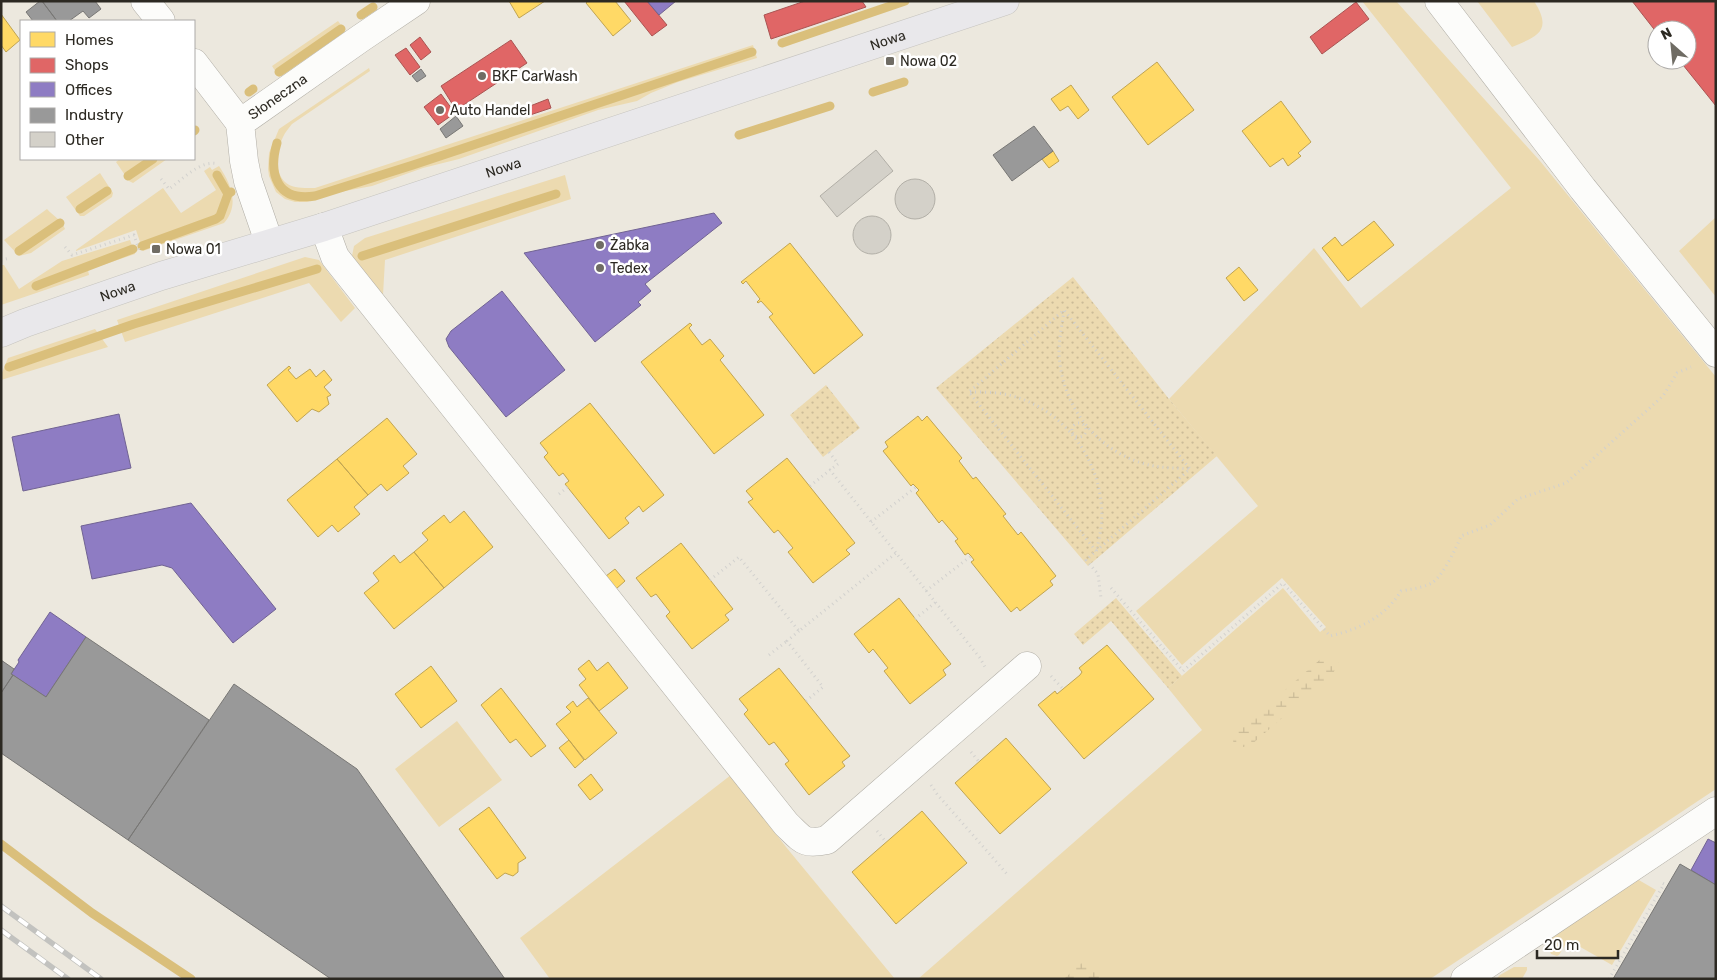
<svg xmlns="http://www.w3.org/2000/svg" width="1717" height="980" font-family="Rubik,sans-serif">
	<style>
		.grass { fill: #ecdab0 }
		.wetland { fill: url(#wetland-marsh) }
		.park { fill: url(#park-dots) }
		.homes { fill: #ffd966; stroke: #c0a452 }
		.shops { fill: #e06666; stroke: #aa5452 }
		.offices { fill: #8e7cc3; stroke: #716393 }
		.industry { fill: #999; stroke: #787775 }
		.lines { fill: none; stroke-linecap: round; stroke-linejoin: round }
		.stream { stroke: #dabf7b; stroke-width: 9 }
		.building { fill: #d4d1c9; stroke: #b2afa7 }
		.minor-casing { stroke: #b0ada5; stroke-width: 29 }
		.major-casing { stroke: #c6c4bf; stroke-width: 29 }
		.path { stroke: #d2d1ce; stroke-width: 3; stroke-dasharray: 1 4; stroke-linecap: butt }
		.minor { stroke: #fcfcfa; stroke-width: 28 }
		.major { stroke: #e9e8eb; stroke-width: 28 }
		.rail-casing { stroke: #c2c2bf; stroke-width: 5.5 }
		.rail { stroke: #fff; stroke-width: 4; stroke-dasharray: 11; stroke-linecap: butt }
		.poi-dot { fill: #6f6c64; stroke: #fff; stroke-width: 2 }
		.labels { text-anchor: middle; stroke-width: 5; stroke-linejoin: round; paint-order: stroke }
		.street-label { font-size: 14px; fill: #2c2922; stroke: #fff }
		.poi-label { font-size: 14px; fill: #2c2922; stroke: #fff; text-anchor: start }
	</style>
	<defs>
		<pattern id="wetland-marsh" width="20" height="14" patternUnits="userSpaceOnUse" patternTransform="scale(1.25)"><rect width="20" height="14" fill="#ecdab0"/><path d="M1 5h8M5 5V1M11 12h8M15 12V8" fill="none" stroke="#cbbb97"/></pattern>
		<pattern id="park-dots" width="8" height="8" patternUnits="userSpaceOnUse" patternTransform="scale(1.25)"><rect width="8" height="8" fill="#ecdab0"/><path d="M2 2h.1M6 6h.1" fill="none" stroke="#cbbb97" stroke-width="1.8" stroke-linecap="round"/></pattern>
	</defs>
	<rect width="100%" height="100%" fill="#ece8de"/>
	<path class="grass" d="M1362,1H1396L1540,161L1716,377V789L1430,979H918L1202,730L1168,688L1283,588L1320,632L1326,627L1282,578L1182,665L1136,611L1258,506L1169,399L1314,248L1361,308L1511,188Z
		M1477,1H1534C1553,31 1538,36 1512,47Z
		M338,21L344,29V32L288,73L279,77L272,66Z
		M753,45L757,58L678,82L651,93L637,101L598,110L459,159L423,168L372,186L329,194L307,202H295L285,199L276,192L269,176L268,169L269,153L279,129L369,68L370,71L292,124C289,128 285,132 283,137C277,149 274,172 285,182C292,189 305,188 315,188Z
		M120,159H167L133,183L129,181L116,162Z
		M219,166C231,184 240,205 224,223L143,251L136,230L76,251V250L163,188L181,213L216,190L204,171L210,167L212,170Z
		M100,173L113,193L112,197L84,216H80L66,197Z
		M565,175L571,199L385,260L383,295L352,256L354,246L365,238Z
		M47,209C53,216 62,220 65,229L31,253L19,256L4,240Z
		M1716,217V297L1679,251Z
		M130,240L135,254L88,270L89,275L1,305V265H4L19,289L62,261Z
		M305,257L319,260L355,308L341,322L309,283L125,342L117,320Z
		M95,329L108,347L1,380V375L8,358Z
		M457,721L502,780L439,827L395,769Z
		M731,775L786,847L895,979H550L520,938Z
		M1637,879L1656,890L1612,965L1568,940L1559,955L1557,956L1551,954L1548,947L1551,936Z
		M1514,967H1527V970L1522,979H1496L1500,975Z"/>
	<path class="wetland" d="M1323,657L1339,663L1332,675L1251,745L1235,749L1232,736Z
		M1082,962L1111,979H1064Z"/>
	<path class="park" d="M1073,277L1169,399L1217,456L1088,566L936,388Z
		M826,385L860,428L823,457L790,415Z
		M1116,598L1182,676L1168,688L1111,621L1083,645L1074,634Z"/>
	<path class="homes" d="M509,1H545L519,18Z
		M588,1H615L631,21L613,36L586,3Z
		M1,14L20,40L6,52L1,45Z
		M1157,62L1194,110L1148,145L1112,97Z
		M1071,85L1089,110L1078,119L1068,106L1060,111L1051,99Z
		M1281,101L1311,142L1298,153L1301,156L1288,166L1283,158L1270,167L1242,131Z
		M1053,151L1059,161L1049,168L1042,159Z
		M1374,221L1394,245L1348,281L1322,248L1335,237L1342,246Z
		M790,243L863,335L814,374L769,317L773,314L761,301L758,303L757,302L760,299L746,281L743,284L741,282Z
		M1239,267L1258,290L1244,301L1226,278Z
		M690,323L692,325L689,328L702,345L710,339L724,356L720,360L764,415L714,454L641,362Z
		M289,366L291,368L288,370L296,379L310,369L316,377L324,370L332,380L324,387L331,395L327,397L329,404L319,412L312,409L297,422L267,385Z
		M590,403L664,495L643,512L639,506L625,518L629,523L609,539L565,484L569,481L563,473L559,476L544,457L548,453L540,443Z
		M918,416L922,421L927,416L962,458L959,461L973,479L976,477L1006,514L1003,516L1018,535L1021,532L1056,576L1050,581L1053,585L1020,611L1017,607L1011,612L971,562L974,560L971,556L968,553L965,555L955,541L958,539L942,520L939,523L916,493L919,490L913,484L911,486L883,451L888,447L885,442Z
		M387,418L417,454L403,466L409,473L387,491L381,484L368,495L337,459Z
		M787,458L855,543L846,550L850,554L813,583L788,552L793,548L778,530L774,533L748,502L753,499L746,491Z
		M337,459L368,495L354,507L360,514L338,532L332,525L318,537L287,500Z
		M464,511L493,547L444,588L414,552L428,540L422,533L444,515L450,523Z
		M681,543L733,609L725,615L729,620L692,649L666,616L670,612L656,594L651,597L636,578Z
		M414,552L444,588L394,629L364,593L379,581L373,573L394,555L400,563Z
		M615,569L625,581L616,589L606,576Z
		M899,598L951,664L943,670L946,675L910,704L884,671L888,668L873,649L869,653L854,634Z
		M1107,645L1154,699L1084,759L1038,705L1055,691L1057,694L1080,675L1082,672L1079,668Z
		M589,660L597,671L608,662L628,688L599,711L579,685L586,679L578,669Z
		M431,666L457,701L421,728L395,694Z
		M779,668L850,756L842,762L845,766L809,795L785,764L789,761L774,742L769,745L744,714L748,710L739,699Z
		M501,688L546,746L531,757L516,739L510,743L481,705Z
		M588,698L617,733L585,760L556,724L571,712L566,707L573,701L577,707Z
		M1006,738L1051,789L1000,834L955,783Z
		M569,740L584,760L575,768L559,748Z
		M591,774L603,790L590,800L578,785Z
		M489,807L526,858L518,863V872L513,876L505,873L497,879L459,829Z
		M922,811L967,863L896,924L852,872Z"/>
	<path class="shops" d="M624,1H647L667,25L652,36Z
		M805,1H862L866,7L771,39L764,15Z
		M1632,1H1716V106L1679,60H1687V30H1657V33Z
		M1356,2L1369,19L1322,54L1310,37Z
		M420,37L431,52L421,60L410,45Z
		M511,40L527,63L456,110L441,86Z
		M406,48L420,67L410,75L395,55Z
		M441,94L455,113L438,125L424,107Z
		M548,99L551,108L527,116L525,108Z"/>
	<path class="offices" d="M647,1H676L659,15Z
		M714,213L722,223L645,284L651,291L638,302L641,305L595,342L524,253Z
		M502,291L565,370L506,417L449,347L446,339L451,331Z
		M119,414L131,468L23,491L12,437Z
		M191,503L276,609L233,643L172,568L162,565L92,579L81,526Z
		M50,612L86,637L46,697L11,674L19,662L18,660Z
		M1708,839L1716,843V885L1691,870Z"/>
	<path class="industry" d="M40,1H42L57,21H33L26,12Z
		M42,1H95L101,9L89,18L83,11L69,21H57Z
		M421,69L426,76L417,82L412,76Z
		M456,116L463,126L446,138L440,129Z
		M1034,126L1053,151L1012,181L993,155Z
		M86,637L209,720L128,840L1,753V693L13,675L46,697Z
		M1,660L14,669L11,674L13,675L1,693Z
		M234,684L357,769L505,979H331L128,840Z
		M1680,864L1716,885V979H1613Z"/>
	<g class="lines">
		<path class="stream" d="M361,15L373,7
			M782,43L905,1
			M279,72L341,29
			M249,92L253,89
			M873,92L904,82
			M194,131L195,130
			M739,135L830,106
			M277,143C268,174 277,202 315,196L413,165L752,52
			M217,175L228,194
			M128,176L153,159
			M80,209L107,191
			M142,246L216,219L220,216L228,194L231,192
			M19,251L60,223
			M362,256L556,194
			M36,286L133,249
			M9,367L134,324L317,269
			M1,844L92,913L191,979"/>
	</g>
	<path class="building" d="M876,150L893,171L837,217L820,196Z
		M895 199a20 20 0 1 1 40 0a20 20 0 1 1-40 0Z
		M853 235a19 19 0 1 1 38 0a19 19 0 1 1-38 0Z"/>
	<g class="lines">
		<g class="minor-casing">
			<g id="minor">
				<path d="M145,1L161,21"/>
				<path d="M1439,1L1583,189L1716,353"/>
				<path d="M194,63L240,123"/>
				<path d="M324,227L335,257L786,824C803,840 803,845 827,840L1027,666"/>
				<path id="s1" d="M269,242L248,181L244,161L240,123L361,38L416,1"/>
				<path d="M1465,979L1716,811"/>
			</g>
		</g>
		<g class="major-casing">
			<g id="major">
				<path id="s2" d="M1,333L25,323L161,276L324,227L1005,1"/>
			</g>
		</g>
		<path class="path" d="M161,179L169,189C182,180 201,159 218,164
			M65,247L72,255L134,235L140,253
			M1,260L10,258
			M1064,311C1062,324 1059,339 1059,353C1061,404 1095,450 1145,464C1159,468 1175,468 1190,469
			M970,392C983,392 996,392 1008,395C1067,408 1108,468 1101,528C1100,535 1098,543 1097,550
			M1072 430a7 7 0 1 1 14 0a7 7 0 1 1-14 0Z
			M829,452L838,464L830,470
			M810,486L830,470L896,553
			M559,494L568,487
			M871,522L916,487
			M1096,551L969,392L1064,310L1190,469L1096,551L1086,560L1098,574L1101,598
			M710,580L739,557L799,631L896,553L980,658L985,667
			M1111,588L1183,671L1283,583L1330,636C1360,629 1385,617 1401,591C1412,589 1422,588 1432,583C1442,577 1457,547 1461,536L1490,525L1518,499L1566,483L1663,396L1677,373L1691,367
			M926,591L971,556
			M915,619L936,602
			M799,631L787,641L823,687L806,701
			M769,655L787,641
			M1051,676L1063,689
			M971,752L979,762
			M931,785L937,794L1007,874
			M877,831L886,842
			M1609,979L1664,884L1660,882"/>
		<use href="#minor" class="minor"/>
		<use href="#major" class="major"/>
		<g class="rail-casing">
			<path id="rail" d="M1,906L101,979
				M1,930L68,979"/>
		</g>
		<use href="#rail" class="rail"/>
	</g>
	<g class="poi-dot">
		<rect x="885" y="56" width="10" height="10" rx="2.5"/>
		<circle cx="482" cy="76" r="5"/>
		<circle cx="440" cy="110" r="5"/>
		<circle cx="600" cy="245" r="5"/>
		<rect x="151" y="244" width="10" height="10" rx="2.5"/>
		<circle cx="600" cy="268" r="5"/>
	</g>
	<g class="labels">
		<g class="street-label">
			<text dy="5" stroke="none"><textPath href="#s2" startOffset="934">Nowa</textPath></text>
			<text dy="5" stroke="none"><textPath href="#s1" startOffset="169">Słoneczna</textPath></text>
			<text dy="5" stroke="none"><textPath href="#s2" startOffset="529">Nowa</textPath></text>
			<text dy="5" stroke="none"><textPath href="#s2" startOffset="124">Nowa</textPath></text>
		</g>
		<g class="poi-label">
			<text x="900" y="66">Nowa 02</text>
			<text x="492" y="81">BKF CarWash</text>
			<text x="450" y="115">Auto Handel</text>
			<text x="610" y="250">Żabka</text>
			<text x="166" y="254">Nowa 01</text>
			<text x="610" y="273">Tedex</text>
		</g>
	</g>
	<rect width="1717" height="980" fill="none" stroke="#2c2922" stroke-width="5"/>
	<rect x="20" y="20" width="175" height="140" fill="#ffffff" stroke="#aba9a7"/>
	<rect x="30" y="32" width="25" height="15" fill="#ffd966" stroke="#aba9a7"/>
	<text x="65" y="45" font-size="15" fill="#2c2922">Homes</text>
	<rect x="30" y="58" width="25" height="15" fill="#e06666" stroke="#aba9a7"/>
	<text x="65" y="70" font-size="15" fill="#2c2922">Shops</text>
	<rect x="30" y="82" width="25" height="15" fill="#8e7cc3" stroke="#aba9a7"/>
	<text x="65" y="95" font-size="15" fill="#2c2922">Offices</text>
	<rect x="30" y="108" width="25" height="15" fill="#999999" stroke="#aba9a7"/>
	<text x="65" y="120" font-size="15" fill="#2c2922">Industry</text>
	<rect x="30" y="132" width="25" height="15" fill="#d4d1c9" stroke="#aba9a7"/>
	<text x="65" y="145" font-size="15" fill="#2c2922">Other</text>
	<g transform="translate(1672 45) rotate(333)"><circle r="24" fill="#ffffff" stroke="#aba9a7"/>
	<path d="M0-4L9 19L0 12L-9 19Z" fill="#6f6c64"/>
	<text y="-8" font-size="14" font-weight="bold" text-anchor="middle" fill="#2c2922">N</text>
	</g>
	<path d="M1537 950v8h81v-8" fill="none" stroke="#2c2922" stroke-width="2.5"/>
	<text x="1544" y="950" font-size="15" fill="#2c2922" stroke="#ffffff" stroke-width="4" paint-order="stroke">20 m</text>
</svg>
